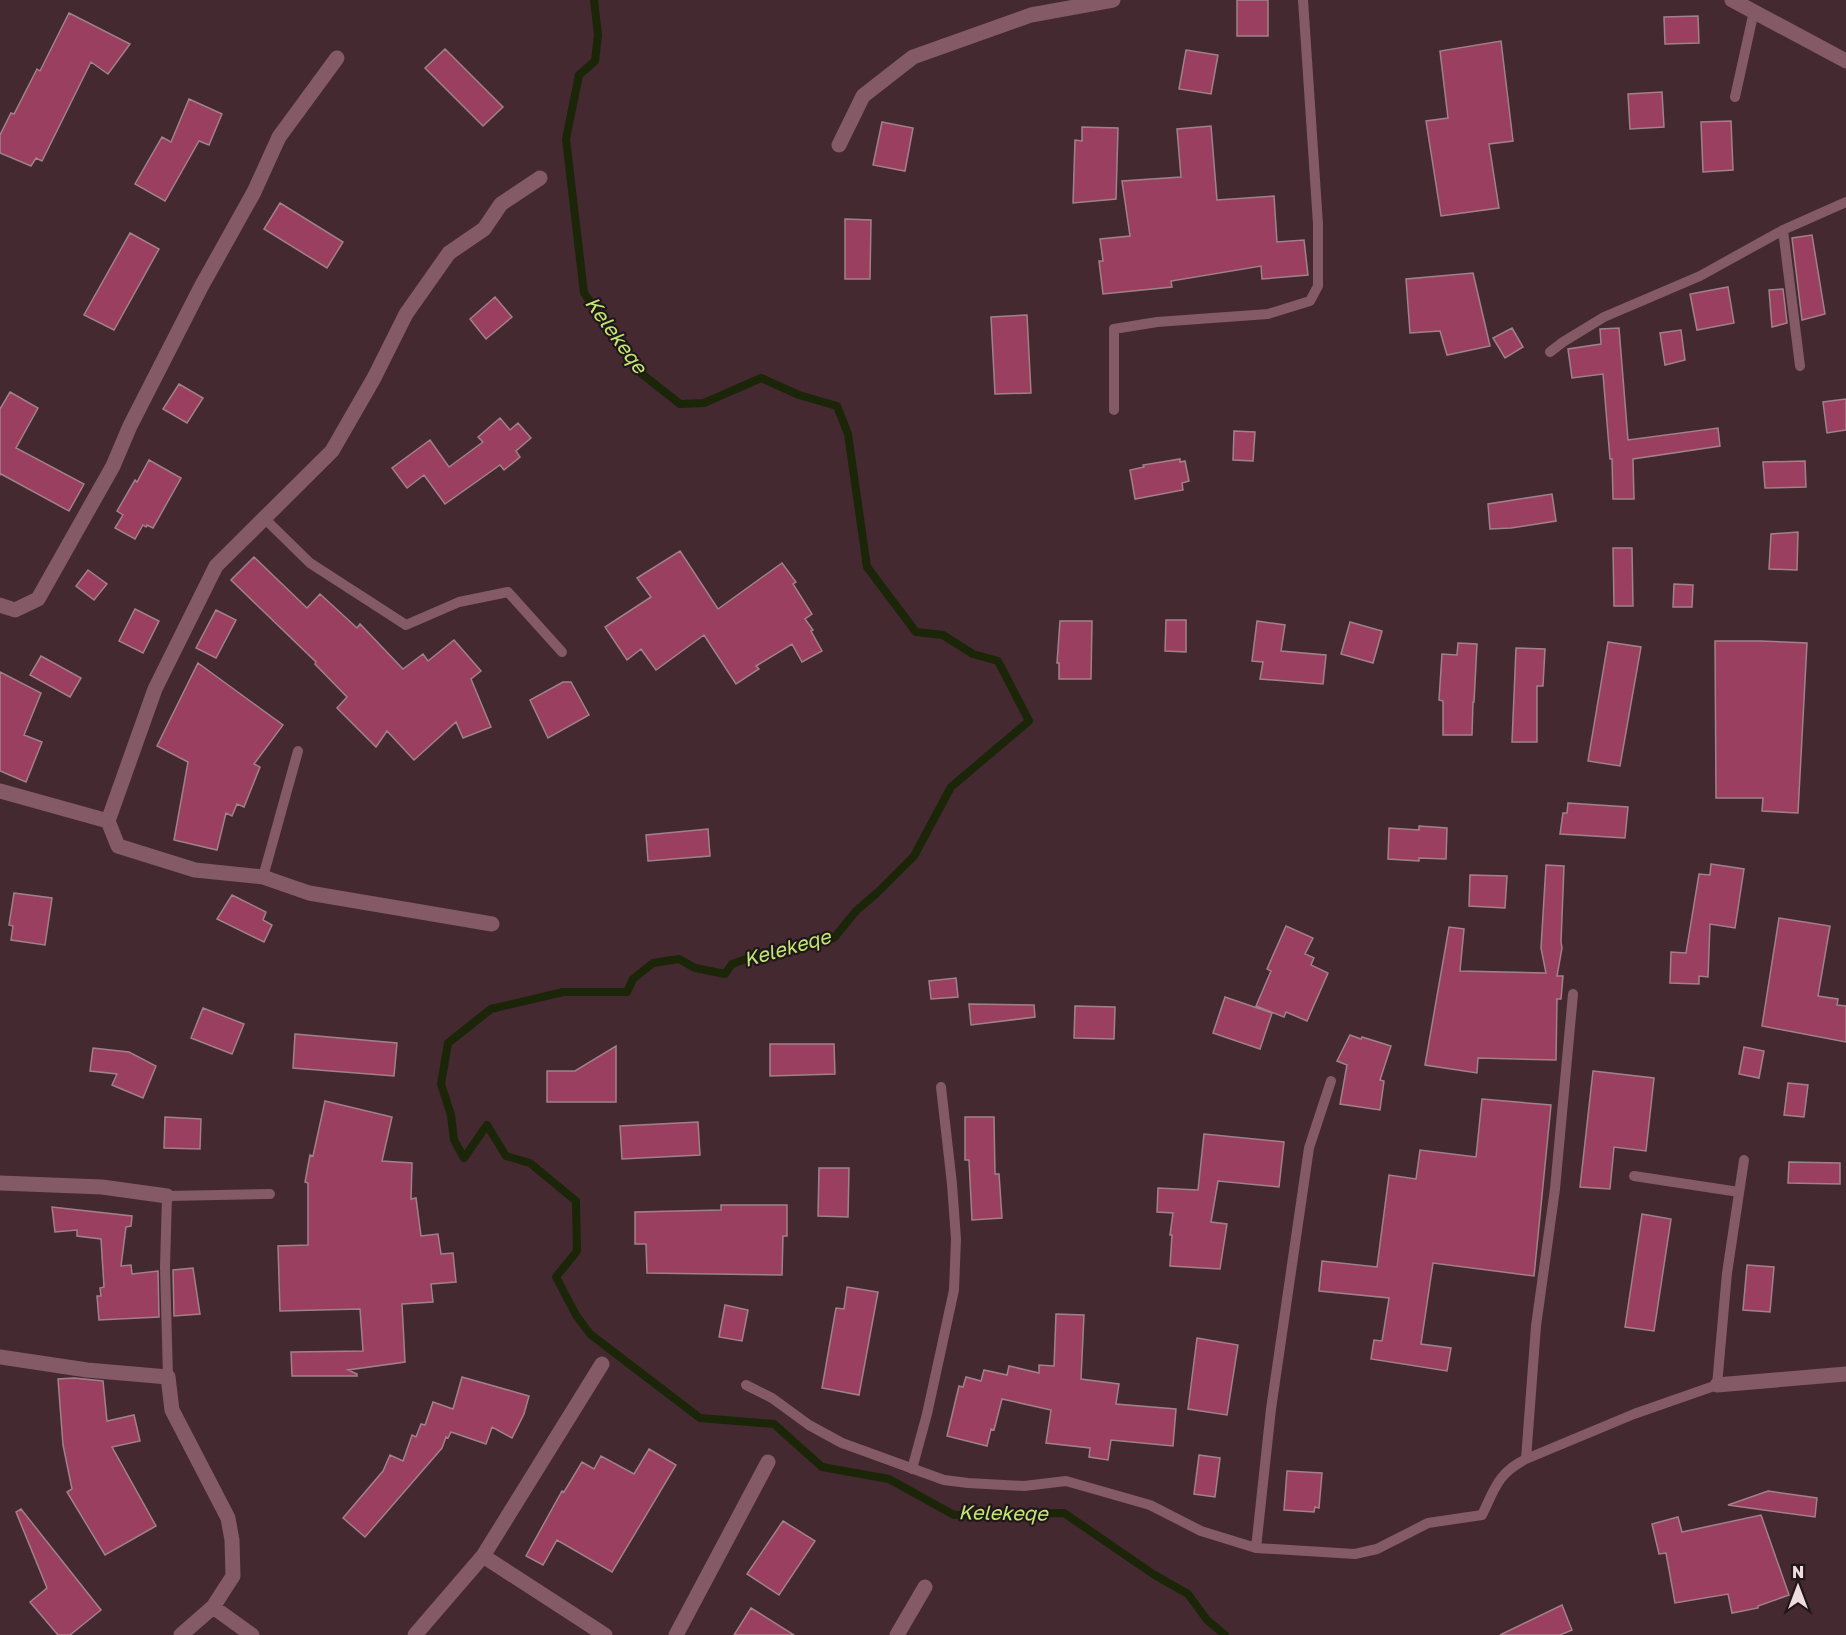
<svg xmlns="http://www.w3.org/2000/svg" width="1846" height="1635" font-family="'Golos Text',sans-serif">
	<style>
		.lines { fill: none; stroke-linecap: round; stroke-linejoin: round }
		.stream { stroke: #1b2508; stroke-width: 8 }
		.building { fill: #9a3f5f; stroke: #a18189; stroke-width: 1.5 }
		.service { stroke: #835a66; stroke-width: 10 }
		.minor { stroke: #835a66; stroke-width: 15 }
		.labels { text-anchor: middle; stroke-width: 4.5; stroke-linejoin: round; paint-order: stroke }
		.water-label { font-size: 20px; font-style: italic; fill: #bfea72; stroke: #22161a }
	</style>
	<rect width="100%" height="100%" fill="#442931"/>
	<g class="lines">
		<path class="stream" d="M594,0L598,35L595,61L579,75L566,139L584,293L642,374L680,404L704,403L761,378L799,395L837,406L848,434L867,567L916,632L943,635L973,654L998,661L1029,721L951,787L914,856L878,892L856,911L834,938L808,946L766,952L732,964L725,974L695,968L679,959L653,963L633,979L627,992H563L491,1009L448,1043L441,1084L451,1115L454,1140L464,1158L487,1125L506,1156L530,1163L576,1201L577,1251L556,1277L576,1315L590,1334L700,1418L774,1424L822,1467L889,1479L954,1515L1064,1513L1153,1574L1188,1594L1207,1620L1225,1635"/>
	</g>
	<path class="building" d="M1237,0H1268V36H1237Z
		M69,13L130,44L108,74L91,62L42,161L36,158L31,166L0,153V135L11,113L14,114L37,69L40,71Z
		M1698,16L1699,43L1665,44L1664,17Z
		M1501,41L1513,141L1489,144L1499,208L1441,216L1426,121L1448,118L1440,51Z
		M445,49L503,107L483,126L425,68Z
		M1186,50L1218,55L1211,94L1179,89Z
		M1662,92L1664,127L1630,129L1628,94Z
		M189,99L222,114L209,145L199,141L165,201L135,184L162,137L171,142Z
		M1731,121L1733,170L1703,172L1701,122Z
		M882,122L913,128L905,171L873,165Z
		M1211,126L1217,200L1274,196L1277,242L1304,240L1308,275L1262,279L1261,266L1171,281L1172,287L1103,294L1099,261H1103L1100,239L1130,236L1122,181L1181,177L1177,129Z
		M1082,127L1118,128L1116,199L1073,203L1075,140L1082,141Z
		M280,203L343,242L327,268L264,229Z
		M845,219L871,220L870,279H845Z
		M130,233L159,249L114,330L84,315Z
		M1812,235L1825,314L1802,320L1792,238Z
		M1473,273L1490,346L1447,355L1440,331L1410,333L1406,279Z
		M1728,287L1734,323L1697,330L1690,294Z
		M1783,289L1787,323L1772,327L1769,290Z
		M495,297L512,317L486,339L470,319Z
		M1027,315L1031,393L995,394L991,317Z
		M1512,328L1523,347L1505,358L1493,338Z
		M1619,328L1628,440L1718,428L1720,446L1633,459L1634,499H1613L1612,459H1610L1603,374L1572,378L1568,349L1601,344L1600,329Z
		M1681,330L1685,360L1665,365L1660,333Z
		M179,384L203,398L187,423L163,409Z
		M10,392L38,408L16,448L84,484L69,511L1,474L0,475V409Z
		M1846,399V430L1827,433L1823,402Z
		M500,418L510,430L518,423L531,438L516,451L520,457L504,470L500,465L445,504L424,475L407,488L392,468L430,440L449,467L483,442L478,437Z
		M1234,431L1255,432L1253,461L1233,460Z
		M1180,459V462L1185,461L1189,481L1182,483L1183,490L1135,499L1130,470L1144,467L1143,465Z
		M149,460L181,478L153,528L147,525L146,527L143,525L135,539L115,528L123,515L117,511L135,480L137,482Z
		M1805,461L1806,487L1765,488L1763,462Z
		M1552,494L1556,521L1511,528L1490,529L1488,504Z
		M1798,532L1797,570L1769,569L1771,534Z
		M1613,548H1632L1633,606H1614Z
		M680,551L718,609L782,563L796,582L793,584L812,614L805,619L813,630L811,631L822,651L802,662L792,644L756,666L759,669L736,684L704,635L656,670L641,649L627,660L605,627L651,597L637,578Z
		M254,557L307,608L320,594L357,628L360,624L403,669L423,654L428,661L454,640L481,671L471,679L491,727L463,738L456,722L414,760L387,731L376,747L337,708L347,697L315,664L316,662L231,580Z
		M88,570L107,584L94,600L76,586Z
		M1674,584L1693,585L1692,607H1673Z
		M135,609L159,621L143,653L119,641Z
		M216,610L236,620L216,658L196,648Z
		M1166,620H1186V652L1165,651Z
		M1060,621H1092L1091,679H1059V663H1057Z
		M1257,621L1285,625L1281,651L1326,655L1323,684L1260,679L1263,662L1252,661Z
		M1350,622L1382,631L1373,663L1341,654Z
		M1715,641H1761L1807,643L1798,813L1762,811L1763,798H1716Z
		M1608,642L1641,647L1620,766L1588,761Z
		M1458,643L1477,644L1474,702H1473L1472,735H1443V701L1439,700L1442,654L1457,655Z
		M1516,648L1545,649L1543,686H1537V742H1512Z
		M41,656L81,678L70,697L30,675Z
		M198,663L283,725L254,764L260,767L244,807L237,804L232,816L226,813L217,850L174,840L188,762L157,746Z
		M0,672L41,693L24,735L42,742L26,782L0,771Z
		M563,682H571L589,715L548,738L530,700Z
		M1568,803L1628,807L1625,838L1560,834L1563,813H1567Z
		M1419,826L1447,828L1446,859L1419,858V861L1388,859L1389,828L1419,830Z
		M708,829L710,856L648,861L646,835Z
		M1711,864L1744,869L1735,928L1710,924L1708,977L1699,976V984L1670,983L1671,952L1686,953L1699,874L1710,875Z
		M1546,865L1564,866L1561,942L1562,948L1557,976H1563L1561,999H1557L1556,1060L1478,1058L1477,1073L1425,1065L1449,927L1464,929L1460,971L1546,973L1541,948Z
		M1470,875L1507,876L1505,908L1469,906Z
		M14,893L52,898L45,945L11,940L13,926L9,925Z
		M232,895L266,912L263,920L272,925L264,942L217,919Z
		M1779,918L1830,926L1818,996L1838,999L1837,1005L1846,1006V1042L1762,1026Z
		M1286,926L1313,938L1305,954L1314,958L1311,965L1328,973L1307,1021L1286,1012L1284,1017L1256,1006L1271,971L1267,969Z
		M956,978L958,997L931,999L929,981Z
		M1225,997L1272,1013L1260,1049L1213,1033Z
		M969,1004L1034,1005L1035,1017L971,1025Z
		M1075,1006L1115,1007L1114,1039L1074,1038Z
		M203,1008L244,1024L232,1054L191,1038Z
		M295,1034L397,1043L394,1076L293,1068Z
		M1350,1035L1361,1039L1362,1037L1391,1046L1380,1080L1384,1081L1380,1110L1340,1104L1347,1065L1337,1061Z
		M770,1044H834L835,1074L770,1076Z
		M616,1046V1102H547V1071H575Z
		M1744,1047L1764,1051L1759,1078L1739,1074Z
		M93,1048L129,1052L156,1066L143,1098L112,1085L117,1074L90,1071Z
		M1593,1071L1654,1078L1646,1151L1614,1147L1610,1189L1580,1187Z
		M1788,1083L1808,1085L1804,1117L1784,1115Z
		M1482,1099L1551,1105L1534,1276L1433,1263L1421,1344L1451,1348L1447,1371L1371,1359L1374,1340L1382,1341L1389,1298L1319,1291L1322,1261L1377,1267L1389,1175L1416,1179L1420,1150L1476,1157Z
		M325,1101L392,1117L382,1161L412,1163L411,1199L416,1198L421,1236L438,1234L441,1254L453,1253L456,1282L431,1284L433,1302L402,1304L405,1362L348,1370L357,1374V1376H292L291,1352L363,1351L360,1309L280,1311L278,1246L308,1245V1183L305,1182L310,1155L313,1156Z
		M165,1117L201,1119L200,1149L164,1148Z
		M965,1117H994L995,1174H999L1002,1218L972,1220L969,1160H965Z
		M698,1122L700,1155L622,1159L620,1126Z
		M1204,1134L1284,1142L1279,1187L1218,1181L1211,1222L1227,1224L1220,1269L1170,1266L1172,1235H1170L1173,1213L1157,1212L1158,1188L1198,1190Z
		M1789,1162L1840,1163V1184L1788,1183Z
		M819,1168H849L848,1217L818,1216Z
		M721,1205H787V1236H783L782,1275L647,1273L646,1244H635V1212L721,1210Z
		M52,1207L132,1216L131,1226L126,1227L121,1266L131,1265L132,1274L158,1271L159,1317L99,1320L97,1296H101L100,1288L104,1287L101,1239L77,1236V1230L55,1232Z
		M1642,1214L1671,1219L1654,1331L1625,1327Z
		M1747,1265L1774,1267L1770,1312L1743,1310Z
		M193,1268L200,1314L174,1316L173,1270Z
		M847,1287L878,1292L859,1395L822,1388L836,1308L844,1309Z
		M725,1305L748,1310L742,1341L719,1337Z
		M1056,1314L1084,1315L1081,1379L1119,1384L1116,1404L1176,1409L1173,1446L1111,1440L1108,1460L1089,1457L1090,1448L1046,1443L1051,1410L1002,1399L994,1430L991,1429L987,1446L947,1436L959,1386L963,1387L966,1377L981,1381L984,1370L1007,1375L1009,1366L1039,1373V1365L1054,1366Z
		M1197,1338L1238,1345L1227,1415L1188,1409Z
		M462,1377L529,1396L524,1414L512,1438L492,1427L486,1444L451,1432L448,1438L446,1437L442,1448L365,1537L343,1518L383,1471L390,1455L403,1461L412,1435L416,1437L421,1424L425,1425L433,1402L453,1409Z
		M74,1378L103,1381L107,1421L134,1415L140,1441L112,1447L156,1526L105,1555L67,1492L72,1489L63,1445L58,1379Z
		M649,1449L676,1465L612,1572L557,1540L543,1565L526,1556L562,1491L564,1492L582,1462L594,1469L601,1456L634,1474Z
		M1199,1455L1220,1458L1215,1497L1194,1494Z
		M1287,1471L1322,1473L1319,1508L1315,1507L1314,1512L1284,1510Z
		M1768,1491L1817,1498L1815,1517L1728,1505Z
		M21,1509L101,1610L70,1635H58L30,1602L47,1588L16,1512Z
		M1761,1515L1789,1595L1758,1606V1608L1732,1613L1728,1594L1675,1603L1666,1553L1659,1554L1652,1524L1678,1517L1682,1532Z
		M783,1521L815,1541L779,1595L747,1574Z
		M1562,1605L1572,1630L1560,1635H1500Z
		M751,1608L794,1635H734Z"/>
	<g class="lines">
		<path class="service" d="M1735,97L1754,11
			M1783,230L1800,366
			M1550,352L1563,342L1604,317L1700,276L1783,230L1846,202
			M1114,410V329L1157,322L1268,314L1310,301L1318,286V224L1303,0
			M264,518L310,563L406,625L459,602L508,592L562,652
			M263,877L298,751
			M1634,1176L1739,1192
			M168,1377L165,1267L167,1196L270,1194
			M746,1385L772,1398L809,1425L842,1443L944,1480L968,1483L1024,1486L1066,1481L1150,1505L1201,1531L1256,1548L1355,1554L1377,1549L1428,1523L1482,1515C1495,1488 1498,1473 1526,1459L1634,1414L1717,1385L1727,1273L1744,1160
			M1526,1459L1536,1326L1555,1189L1573,994
			M912,1469L927,1414L954,1290L956,1239L952,1184L941,1087
			M1256,1548L1271,1409L1309,1148L1331,1081"/>
		<path class="minor" d="M1732,0L1846,61
			M839,145L863,96L913,57L1031,15L1113,0
			M0,605L15,610L38,599L113,466L130,426L201,287L254,192L279,137L337,58
			M0,791L108,821
			M492,924L309,893L263,877L195,870L118,846L108,821L155,689L216,566L332,451L374,378L406,314L449,253L484,229L501,204L540,178
			M0,1183L102,1187L167,1196
			M0,1357L87,1370L168,1377L172,1410L228,1518L232,1540L233,1576L213,1607L181,1635
			M1717,1385L1846,1374
			M483,1556L605,1635
			M213,1607L252,1635
			M415,1635L483,1556L602,1364
			M676,1635L768,1462
			M897,1635L925,1587"/>
	</g>
	<g class="labels">
		<g class="water-label">
			<text transform="translate(616 335) rotate(54)" y="7">Kelekeqe</text>
			<text transform="translate(787 948) rotate(-16)" y="7">Kelekeqe</text>
			<text transform="translate(1003 1513) rotate(1)" y="7">Kelekeqe</text>
		</g>
	</g>
	<g transform="translate(1798 1587)" stroke="#22161a" stroke-width="4.5" paint-order="stroke">
	<path d="M0-4.5L10 22L0 15L-10 22Z" fill="#eddbe0"/>
	<text y="-9" font-size="16" font-weight="bold" text-anchor="middle" fill="#eddbe0">N</text>
	</g>
</svg>
